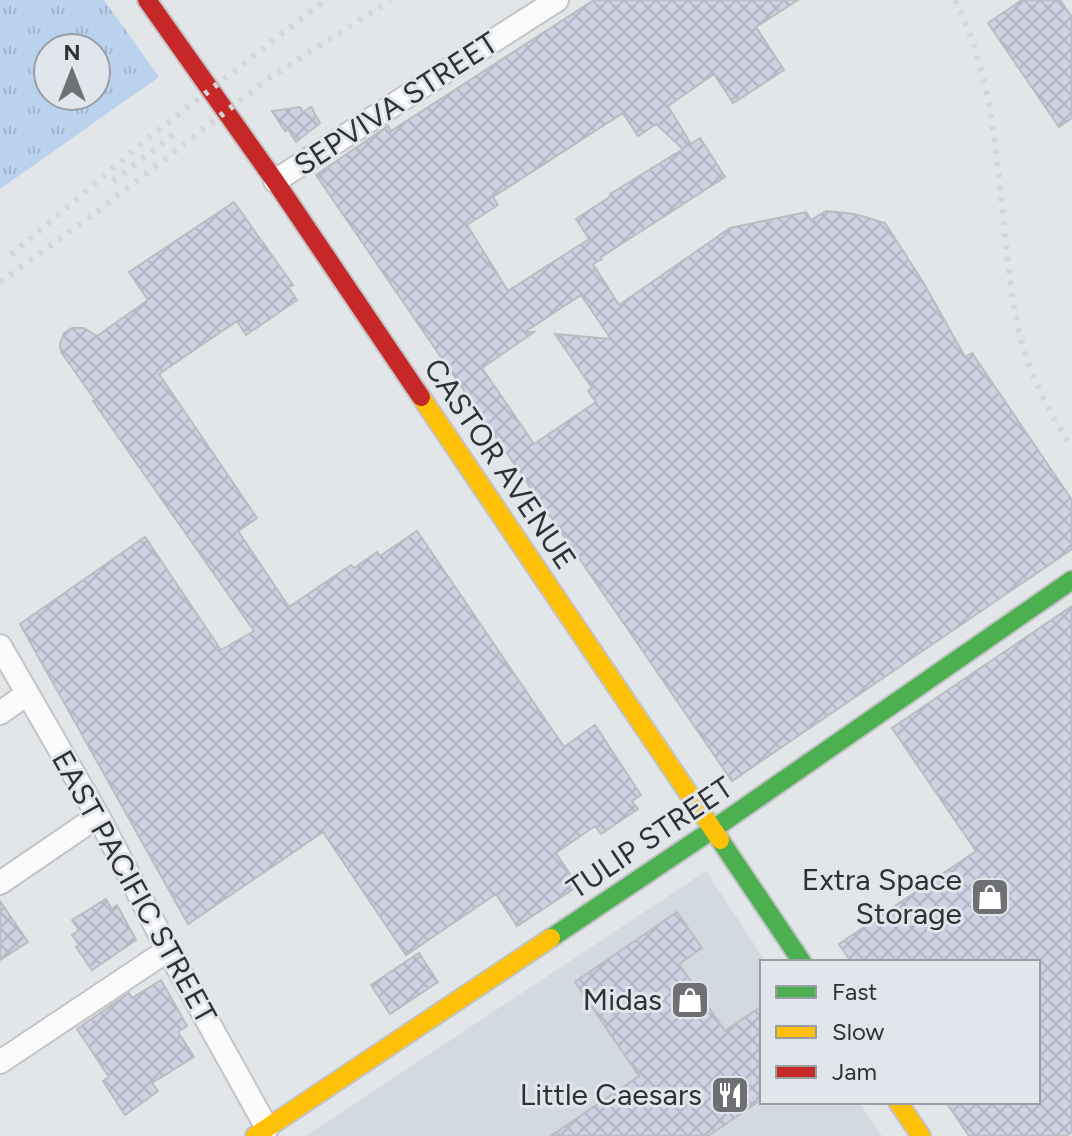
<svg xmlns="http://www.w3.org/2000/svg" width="1072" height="1136" font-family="Figtree,sans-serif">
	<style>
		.built { fill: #d2d9e1 }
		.park { fill: url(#park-tufts); fill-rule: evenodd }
		.building { fill: url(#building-cross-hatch); stroke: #bbbcbf; stroke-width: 2; fill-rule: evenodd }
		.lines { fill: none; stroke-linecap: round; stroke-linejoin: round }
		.street-casing { stroke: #c2c4c7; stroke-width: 26 }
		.fast-casing { stroke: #c2c4c7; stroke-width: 22 }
		.slow-casing { stroke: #c2c4c7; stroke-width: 22 }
		.jam-casing { stroke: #c2c4c7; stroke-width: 22 }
		.street { stroke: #fbfbfc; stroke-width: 22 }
		.fast { stroke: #4caf50; stroke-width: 18 }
		.slow { stroke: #ffc107; stroke-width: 18 }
		.jam { stroke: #c62828; stroke-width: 18 }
		.rail { stroke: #d5d6d7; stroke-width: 6; stroke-dasharray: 4 8; stroke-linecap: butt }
		.labels { text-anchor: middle; stroke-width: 6; stroke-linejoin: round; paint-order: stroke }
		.street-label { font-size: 30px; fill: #2f3134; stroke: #e0e6ec }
		.poi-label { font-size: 30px; fill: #2f3134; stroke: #e0e6ec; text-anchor: end }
	</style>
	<defs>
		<pattern id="park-tufts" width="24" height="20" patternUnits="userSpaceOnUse" patternTransform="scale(2)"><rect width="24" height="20" fill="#bbd2ee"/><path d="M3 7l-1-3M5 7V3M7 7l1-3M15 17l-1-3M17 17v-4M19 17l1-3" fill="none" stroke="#a1b5cd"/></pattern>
		<pattern id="building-cross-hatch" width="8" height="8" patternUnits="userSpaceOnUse" patternTransform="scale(2)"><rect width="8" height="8" fill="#d0d2e4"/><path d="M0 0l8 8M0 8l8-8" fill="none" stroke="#b3b5c4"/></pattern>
	</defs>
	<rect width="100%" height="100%" fill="#e3e6e9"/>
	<path class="built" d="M706,871L766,962H762V1102H859L882,1136H306Z"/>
	<path class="park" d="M0,0H104L159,77L0,189ZM48,48H96V96H48Z"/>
	<path class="building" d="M594,0H798L756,27L784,70L733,103L714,74L668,106L691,144L700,138L725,177L601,257L602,259L593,264L619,305L730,228L806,212L811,220L826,211L855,214L885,223L923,282L965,357L972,353L1072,500V549L732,781L316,175L388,126L391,131ZM623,113L638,136L656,124L683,149L610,194L611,196L576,219L589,239L508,291L467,225L498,205L493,197ZM581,295L611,339L555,334L592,388L588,391L596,402L534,444L482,368L534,332H525Z
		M1022,0H1060L1072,17V118L1059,127L988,23Z
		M300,107L303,112L311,107L320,123L296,142L288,129L285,131L272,111Z
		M234,202L293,285L288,287L297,300L246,335L237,321L159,374L257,518L238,531L289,607L351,565L354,568L377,552L380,556L417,531L564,747L595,725L641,795L632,801L638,809L601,834L595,826L556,853L578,886L517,926L496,894L406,955L323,832L188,924L20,624L145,537L221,650L254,631L93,401L95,400L61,352L60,344L64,333L72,328H84L97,336L148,300L129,272Z
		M1072,606V1132L1066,1136H969L946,1102H1038V962H851L839,944L976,851L892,728Z
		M106,899L112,909L117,905L136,940L92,970L76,947L79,945L72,935L79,930L72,920Z
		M0,901L28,942L0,960Z
		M677,912L702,948L679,964L725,1031L762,1006V1099L708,1136H551L639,1076L575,982Z
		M419,953L438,982L390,1014L371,985Z
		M161,980L187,1026L178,1032L194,1057L152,1083L158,1091L125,1115L103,1081L109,1077L77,1029L129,993L132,998Z"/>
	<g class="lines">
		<g class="street-casing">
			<path id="street" d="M275,181L557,0
				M0,646L98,816L168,950L267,1128
				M0,713L27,694
				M0,883L98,816
				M0,1062L168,950"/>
		</g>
		<g class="fast-casing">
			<path id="fast" d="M720,840L802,962
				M551,938L712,830L1072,580"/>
		</g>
		<g class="slow-casing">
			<path id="slow" d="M421,397L720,840
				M898,1102L921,1136
				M255,1136L551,938"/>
		</g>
		<g class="jam-casing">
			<path id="jam" d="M147,0L275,181L421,397"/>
		</g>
		<use href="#street" class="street"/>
		<use href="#fast" class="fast"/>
		<use href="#slow" class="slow"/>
		<use href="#jam" class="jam"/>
		<path class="rail" d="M955,0C1005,101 996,211 1016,318C1025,364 1046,409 1072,448
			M113,181L180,130
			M11,255L141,144L325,0
			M0,282L98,211L269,78L391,0"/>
	</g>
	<defs>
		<g id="shop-square" transform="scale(2)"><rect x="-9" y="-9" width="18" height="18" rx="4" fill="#6e7073" stroke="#e0e6ec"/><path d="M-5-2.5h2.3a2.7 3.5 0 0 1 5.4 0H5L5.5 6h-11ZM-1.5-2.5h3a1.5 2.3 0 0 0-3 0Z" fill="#fff"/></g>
		<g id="restaurant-square" transform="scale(2)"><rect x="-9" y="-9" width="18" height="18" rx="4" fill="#6e7073" stroke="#e0e6ec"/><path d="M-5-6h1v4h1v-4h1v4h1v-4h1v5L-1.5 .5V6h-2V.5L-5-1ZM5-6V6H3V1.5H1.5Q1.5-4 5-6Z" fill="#fff"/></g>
	</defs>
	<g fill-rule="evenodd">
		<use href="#shop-square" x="990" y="897"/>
		<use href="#shop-square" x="690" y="1000"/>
		<use href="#restaurant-square" x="730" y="1095"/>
	</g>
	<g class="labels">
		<g class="street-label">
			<text transform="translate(396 104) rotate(-33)" y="10">SEPVIVA STREET</text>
			<text transform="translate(500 464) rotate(56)" y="10">CASTOR AVENUE</text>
			<text transform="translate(650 838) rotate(-34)" y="10">TULIP STREET</text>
			<text transform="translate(134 887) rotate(61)" y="10">EAST PACIFIC STREET</text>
		</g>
		<g class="poi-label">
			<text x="962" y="890">Extra Space<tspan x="962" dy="34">Storage</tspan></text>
			<text x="662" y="1010">Midas</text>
			<text x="702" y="1105">Little Caesars</text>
		</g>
	</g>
	<rect x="760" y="960" width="280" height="144" fill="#e0e6ec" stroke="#999ea2" stroke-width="2"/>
	<rect x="776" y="986" width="40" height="12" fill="#4caf50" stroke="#999ea2" stroke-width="2"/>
	<text x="832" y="1000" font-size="24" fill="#2f3134">Fast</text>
	<rect x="776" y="1026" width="40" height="12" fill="#ffc107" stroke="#999ea2" stroke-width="2"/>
	<text x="832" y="1040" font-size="24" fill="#2f3134">Slow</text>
	<rect x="776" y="1066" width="40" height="12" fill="#c62828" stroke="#999ea2" stroke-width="2"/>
	<text x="832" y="1080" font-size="24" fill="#2f3134">Jam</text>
	<g transform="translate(72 72)"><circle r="38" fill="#e0e6ec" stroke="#999ea2" stroke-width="2"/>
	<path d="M0-6L14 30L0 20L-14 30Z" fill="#6e7073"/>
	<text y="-12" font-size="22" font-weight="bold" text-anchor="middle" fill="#2f3134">N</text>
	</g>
</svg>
